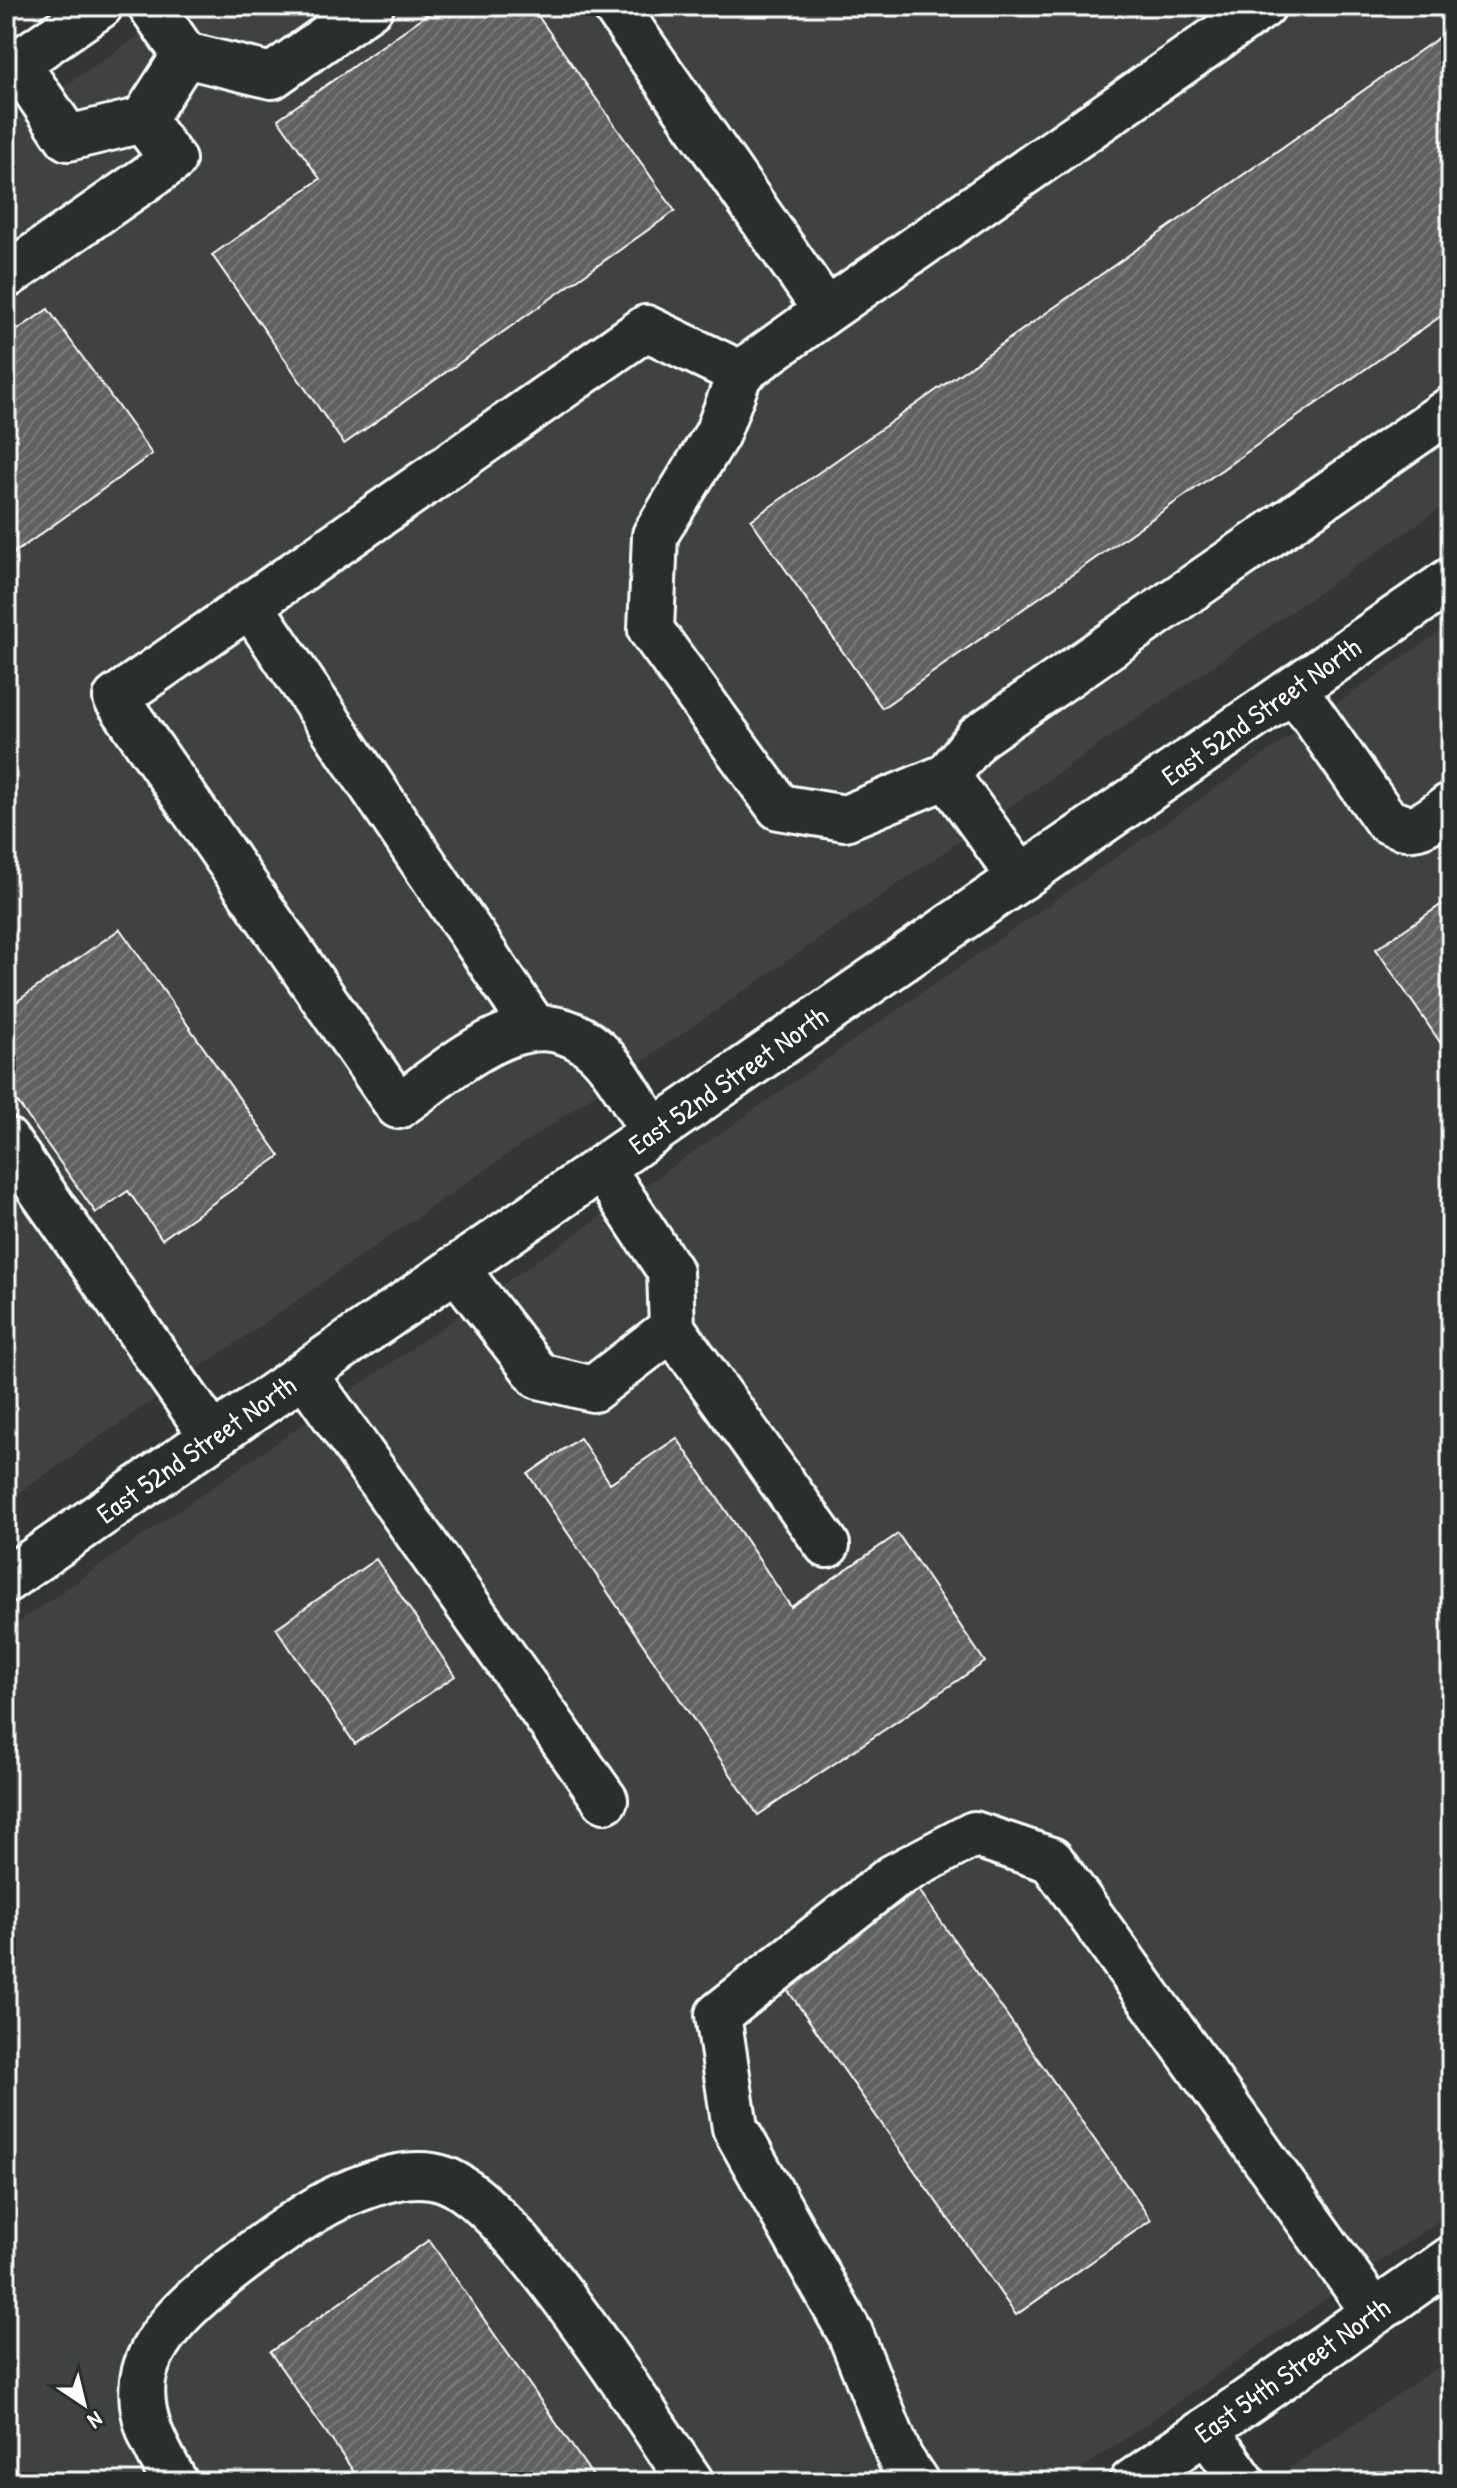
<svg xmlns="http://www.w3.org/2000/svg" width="1457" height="2488" font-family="'Patrick Hand',sans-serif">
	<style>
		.built { fill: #404243 }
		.building { fill: url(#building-hatch); stroke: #fff; stroke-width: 2 }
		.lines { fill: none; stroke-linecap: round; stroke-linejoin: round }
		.minor-casing { stroke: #fff; stroke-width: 50 }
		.minor { stroke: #2a2d2e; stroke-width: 44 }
		.labels { text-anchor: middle; stroke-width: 6; stroke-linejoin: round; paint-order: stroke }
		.street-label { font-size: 28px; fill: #fff; stroke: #2a2d2e }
	</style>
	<defs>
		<pattern id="building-hatch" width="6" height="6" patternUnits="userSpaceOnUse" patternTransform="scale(2)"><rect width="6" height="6" fill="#5f6162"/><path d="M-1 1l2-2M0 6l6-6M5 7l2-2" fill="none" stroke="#77797a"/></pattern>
	</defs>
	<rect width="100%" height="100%" fill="#333536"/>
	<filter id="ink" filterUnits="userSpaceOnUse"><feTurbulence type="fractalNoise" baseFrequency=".0125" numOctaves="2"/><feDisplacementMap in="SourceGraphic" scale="16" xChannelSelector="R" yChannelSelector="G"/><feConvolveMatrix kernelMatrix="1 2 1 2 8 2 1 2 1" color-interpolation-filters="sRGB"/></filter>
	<g filter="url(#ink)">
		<path class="built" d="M181,6H1451V501L6,1502V127Z
			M1451,624V2212L1063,2482H6V1631Z
			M1451,2358V2482H1270Z"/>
		<path class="building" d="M439,6H531L675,211L344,444L212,255L320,179L278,119Z
			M1451,29V309L882,708L751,520Z
			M48,309L152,454L6,559V338Z
			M1451,898V1058L1376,949Z
			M120,929L280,1156L162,1239L128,1191L96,1213L6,1086V1009Z
			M580,1438L610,1483L677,1438L791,1607L898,1534L985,1662L758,1815L528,1474Z
			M376,1559L455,1676L355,1744L276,1628Z
			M919,1890L1151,2220L1016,2315L784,1985Z
			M429,2240L597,2482H361L270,2352Z"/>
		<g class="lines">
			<g class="minor-casing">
				<path id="minor" d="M615,6L826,311L1263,6
					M185,55L272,76L371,6
					M17,63L68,138L143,120L185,55L151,6
					M6,71L100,6
					M6,276L173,160L143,120
					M826,311L740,373L717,434L655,535L651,630L779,807L845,818L947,776L1021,878
					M250,605L646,328L740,373
					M1294,689L1386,820C1416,836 1426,823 1451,805
					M947,776L978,737L1451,409
					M534,1027L250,605L116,698L398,1106C455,1067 530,990 597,1051C619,1072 636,1107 654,1132
					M6,1140L213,1437
					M456,1268L539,1376L593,1389L672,1328L670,1271L602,1168
					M672,1328L827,1545
					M305,1374L605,1800
					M6,1580L1451,580
					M1206,2430L1243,2482
					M175,2482C157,2450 138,2418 143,2380C146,2359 160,2337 174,2321C203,2287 303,2212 344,2195C374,2182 412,2168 444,2179C513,2203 644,2414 691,2482
					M916,2482L900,2458L850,2333L735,2128L718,2015L893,1877L974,1834L1051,1860L1374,2312
					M1132,2482L1451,2259"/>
			</g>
			<use href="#minor" class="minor"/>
		</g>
	</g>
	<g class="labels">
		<g class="street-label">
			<text transform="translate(1261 711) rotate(-35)" y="10">East 52nd Street North</text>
			<text transform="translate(728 1080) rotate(-35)" y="10">East 52nd Street North</text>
			<text transform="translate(196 1449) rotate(-35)" y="10">East 52nd Street North</text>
			<text transform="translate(1292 2370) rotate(-35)" y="10">East 54th Street North</text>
		</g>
	</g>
	<rect width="1457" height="2488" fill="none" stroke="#2a2d2e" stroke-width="32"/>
	<rect x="16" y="16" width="1425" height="2456" fill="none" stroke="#fff" stroke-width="3" filter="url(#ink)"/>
	<g transform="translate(84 2404) rotate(145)" stroke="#2a2d2e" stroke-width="6" paint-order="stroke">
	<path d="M0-6L14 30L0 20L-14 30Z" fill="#ffffff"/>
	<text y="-12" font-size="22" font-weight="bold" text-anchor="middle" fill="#ffffff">N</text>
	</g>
</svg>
